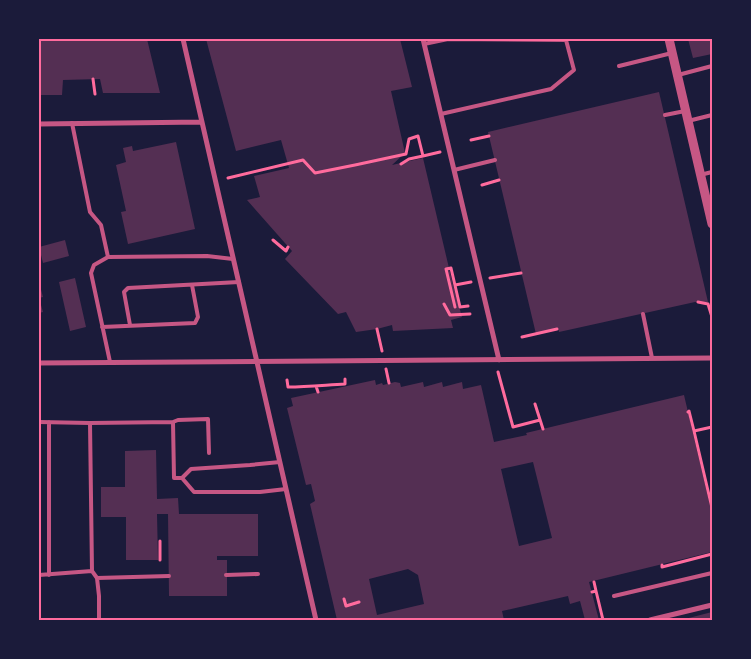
<svg xmlns="http://www.w3.org/2000/svg" width="751" height="659" font-family="Ubuntu,sans-serif">
	<style>
		.building { fill: #542f53; fill-rule: evenodd }
		.lines { fill: none; stroke-linecap: round; stroke-linejoin: round }
		.path { stroke: #ff6b9d; stroke-width: 3 }
		.service { stroke: #c65784; stroke-width: 4 }
		.minor { stroke: #c65784; stroke-width: 5 }
		.tertiary { stroke: #c65784; stroke-width: 9 }
		.neatline { fill: none; stroke: #ff6b9d; stroke-width: 2 }
	</style>
	<rect width="100%" height="100%" fill="#1b1b3a"/>
	<path class="building" d="M39,39H147L160,93H103L100,79L63,80L62,95H39Z
		M206,39H400L412,87L391,91L405,153L392,165L423,158L453,285L462,317L451,320L453,328L393,331L392,325L377,329L356,332L346,312L338,314L285,259L292,251L247,200L260,197L254,176L289,168L281,140L236,151Z
		M688,39H712V54L693,58Z
		M659,92L708,302H695L559,332L558,328L536,334L488,132Z
		M176,142L195,229L128,244L121,212L126,211L116,165L126,162L123,148L132,146L133,151Z
		M65,240L69,256L43,263L39,247Z
		M75,278L86,327L70,331L59,282Z
		M39,282L43,297L39,298L43,312L39,313Z
		M375,380L376,385L382,383L383,385L395,382L400,383L401,387L423,382L424,387L442,382L443,387L462,382L463,389L481,385L494,442L527,435L526,433L684,395L712,514V552L589,582L599,620H585L580,601L570,604L568,596L502,611L504,620H337L310,504L315,501L311,484L306,485L287,408L293,406L291,398ZM533,462L552,538L519,546L501,469ZM408,569L418,575L424,604L377,615L369,579Z
		M156,450L157,499L178,498L179,514H258V556H217V560H227V596H169L168,514H157L158,560H126V517H101V487H125V451Z
		M712,612V620H681Z"/>
	<g class="lines">
		<path class="path" d="M93,79L95,94
			M471,140L489,136
			M401,164L409,159L423,156
			M228,178L303,160L315,173L355,165L406,154L409,139L418,136L423,156L440,152
			M482,185L499,180
			M273,240L286,251L288,247
			M490,278L521,273
			M455,285L471,282
			M698,302L708,304L712,317
			M444,304L450,315L470,314
			M455,307L446,269L451,268L460,307L468,306
			M377,329L382,351
			M522,337L557,329
			M386,369L389,383
			M498,372L513,427L540,420
			M287,380L288,387C307,387 326,385 345,384V379
			M316,386L318,392
			M535,404L543,429
			M688,412L689,411L694,431L712,427
			M694,431L712,508
			M160,541V560
			M662,565V567L712,554
			M596,591L603,620
			M592,592L596,591L594,582
			M344,599L346,606L359,602"/>
		<path class="service" d="M424,44L448,39L566,40L574,70L551,89L441,114
			M619,66L672,53
			M678,75L712,66
			M665,115L685,111
			M688,121L712,115
			M72,123L90,212L101,225L108,257L207,256L233,259
			M454,170L495,160
			M700,175L712,172
			M108,257L94,265L91,273L110,362
			M643,314L652,358
			M130,325L124,292L128,288L239,282
			M102,327L195,323L198,317L192,285
			M39,422L90,423L173,422L174,478H182
			M49,422V575
			M173,422L178,420L208,419L209,453
			M90,423L92,571L97,578L99,596V620
			M280,462L250,465L191,469L182,478L194,492H260L286,489
			M39,575L92,571
			M226,575L258,574
			M97,578L169,576
			M614,596L712,573"/>
		<path class="minor" d="M183,39L316,620
			M423,39L499,360
			M39,124L202,122
			M39,363L712,358
			M650,620L712,605"/>
		<path class="tertiary" d="M669,39L712,224"/>
	</g>
	<rect width="751" height="659" fill="none" stroke="#1b1b3a" stroke-width="80"/>
	<rect x="40" y="40" width="671" height="579" class="neatline"/>
</svg>
